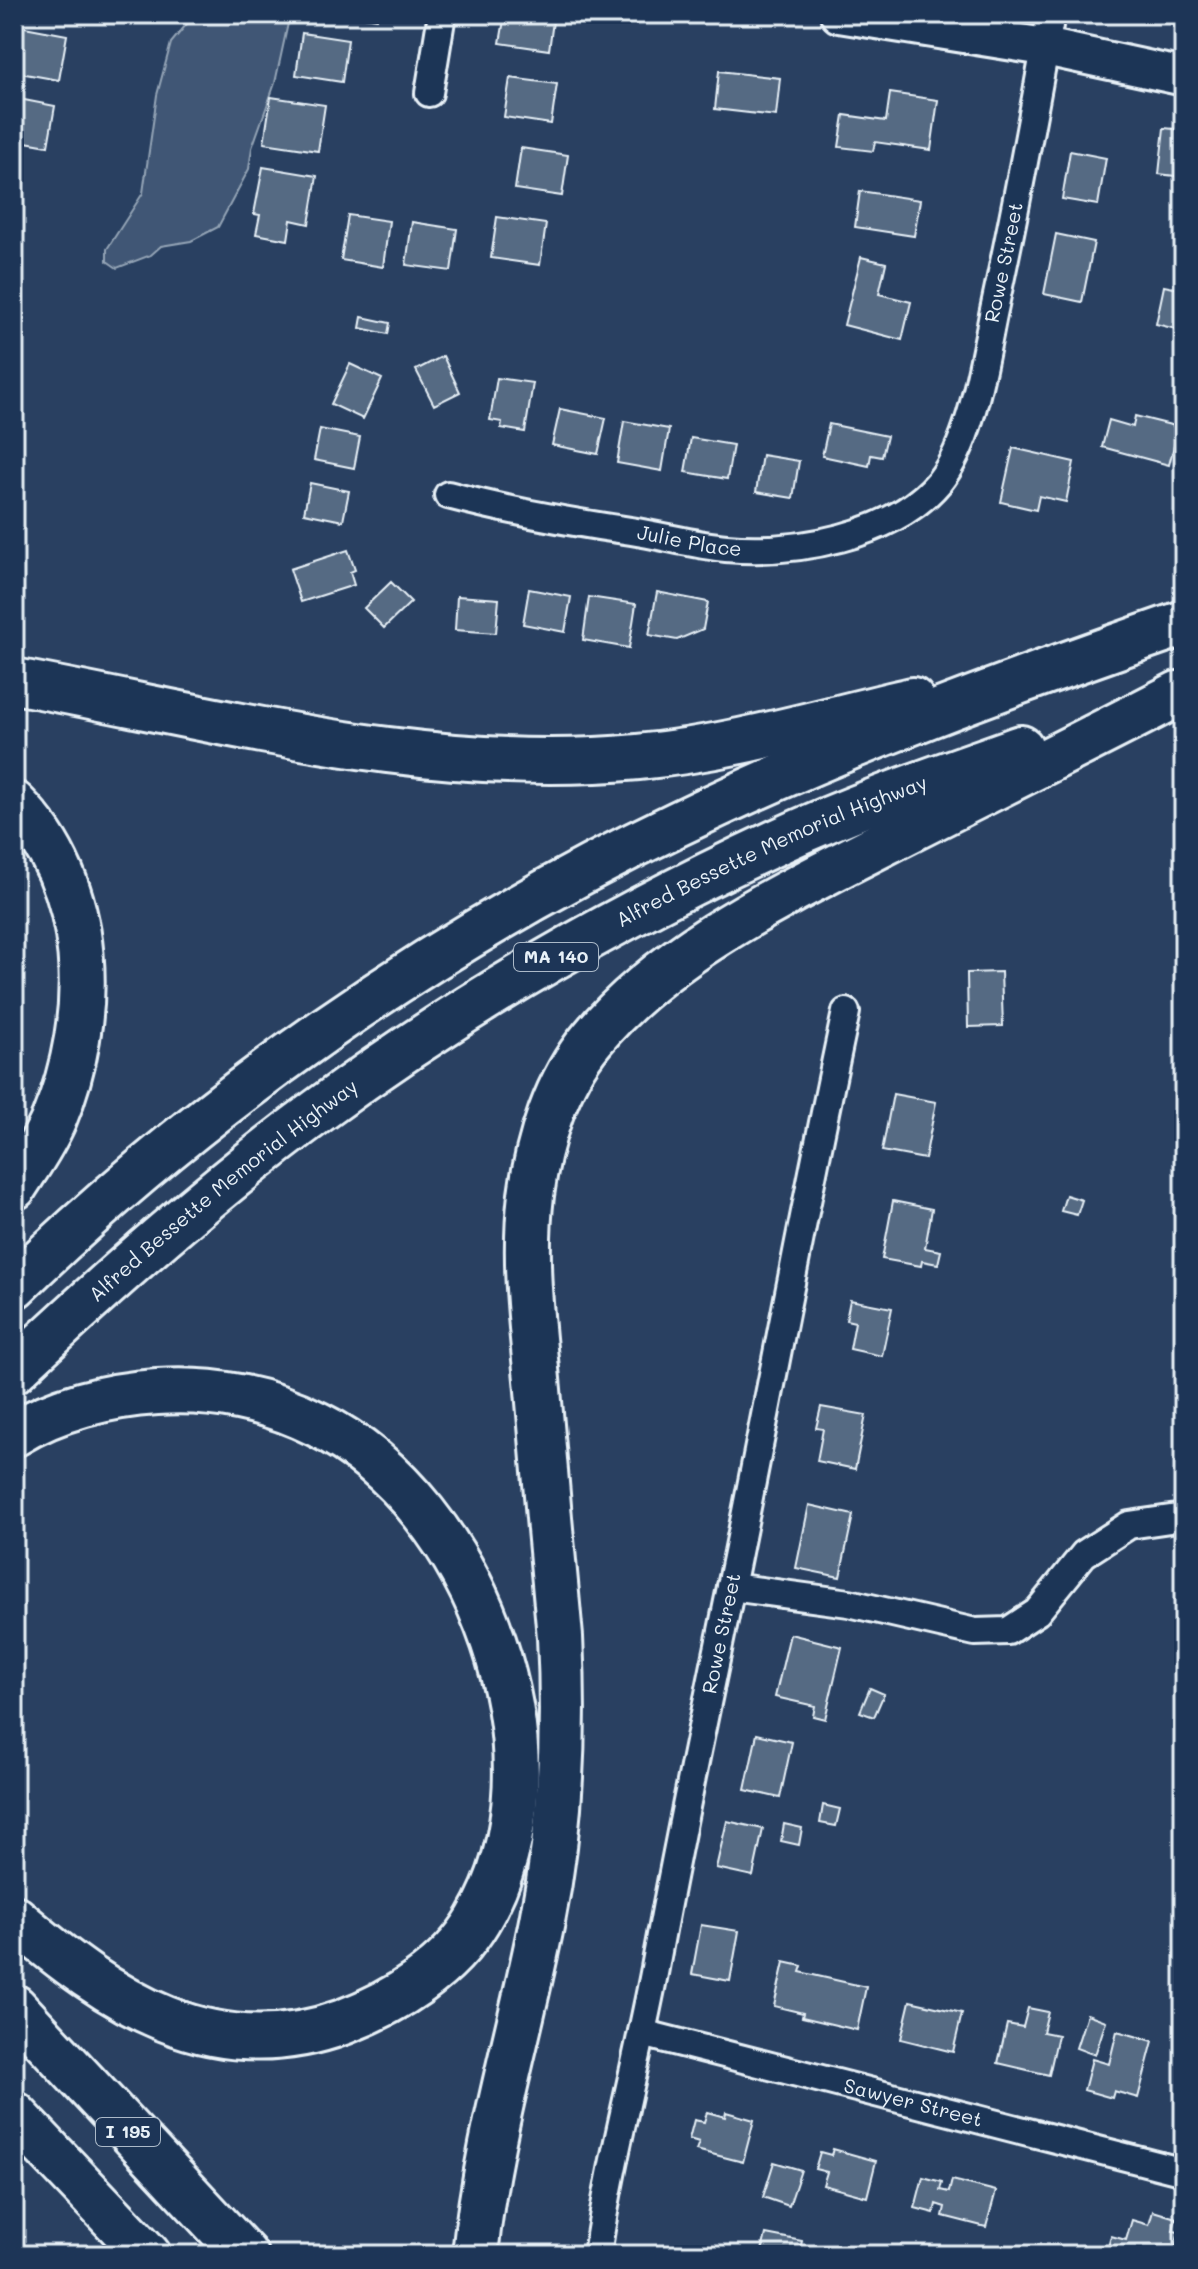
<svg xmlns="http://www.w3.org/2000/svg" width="1198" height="2269" font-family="Mali,sans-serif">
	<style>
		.green { fill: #415774; stroke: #94a4b6; stroke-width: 2 }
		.building { fill: #556a83; stroke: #e8f1f8; stroke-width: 2 }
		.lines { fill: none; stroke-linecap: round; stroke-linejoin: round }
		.minor-casing { stroke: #e8f1f8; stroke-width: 32 }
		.secondary-casing { stroke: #e8f1f8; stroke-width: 42 }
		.motorway-casing { stroke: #e8f1f8; stroke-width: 50 }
		.minor { stroke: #1d3557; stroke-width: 26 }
		.secondary { stroke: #1d3557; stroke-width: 36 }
		.motorway { stroke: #1d3557; stroke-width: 44 }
		.labels { text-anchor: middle; stroke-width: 6; stroke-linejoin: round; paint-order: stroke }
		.shield { fill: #1d3557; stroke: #abb9c8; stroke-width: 2 }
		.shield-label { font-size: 18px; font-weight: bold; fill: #e8f1f8 }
		.street-label { font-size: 20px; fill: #e8f1f8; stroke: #1d3557 }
	</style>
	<rect width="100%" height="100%" fill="#294061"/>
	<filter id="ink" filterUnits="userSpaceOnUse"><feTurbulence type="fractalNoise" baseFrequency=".0125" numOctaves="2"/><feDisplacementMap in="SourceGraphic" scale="16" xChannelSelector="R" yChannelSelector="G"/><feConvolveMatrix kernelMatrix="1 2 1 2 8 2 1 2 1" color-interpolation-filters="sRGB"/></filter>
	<g filter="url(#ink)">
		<path class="green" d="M195,14H290L275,83L252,148L249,169L218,227L191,241L161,246L151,255L117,268L107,261V249L143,193L157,95L171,43Z"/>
		<path class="building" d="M342,14H378L377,19Z
			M505,14H554L549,50L500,43Z
			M14,25L67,35L59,80L14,72Z
			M302,33L348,40L342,82L296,75Z
			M719,71L780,78L776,116L715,109Z
			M510,78L557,84L551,124L504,117Z
			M890,93L938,100L931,150L875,142L873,151L839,147L844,115L886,121Z
			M271,97L325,105L318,151L264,143Z
			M14,98L55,106L48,146L14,140Z
			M1164,128L1184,130V177L1159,174Z
			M521,148L568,155L562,196L515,189Z
			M1070,151L1106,158L1098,205L1062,199Z
			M263,167L317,176L309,224L291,220L288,240L256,234L260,215L254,214Z
			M860,191L920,200L914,236L855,227Z
			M348,215L389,221L383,267L341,260Z
			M497,217L546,224L540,265L491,258Z
			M412,222L457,229L451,271L406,265Z
			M1056,234L1094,242L1082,302L1044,294Z
			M861,257L886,263L879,294L911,302L902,340L844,325Z
			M1164,286L1184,290V331L1156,324Z
			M362,317L390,323L388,334L360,328Z
			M443,356L460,392L434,405L416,370Z
			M350,364L382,379L363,419L331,404Z
			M497,378L533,383L525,432L501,428L502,422L490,420Z
			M560,409L606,418L598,454L552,445Z
			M1135,416L1179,427L1169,465L1102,447L1109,420L1133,427Z
			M624,421L669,429L662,471L617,463Z
			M829,424L887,436L882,457L871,455L869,466L822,456Z
			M320,429L360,437L354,468L314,460Z
			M691,438L733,445L727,479L685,472Z
			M1013,448L1074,462L1066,502L1039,496L1036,510L1001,502Z
			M762,455L799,461L793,498L756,492Z
			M310,483L349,491L343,521L304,513Z
			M348,550L355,570L350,572L354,585L301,602L290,569Z
			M391,582L411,602L384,628L364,608Z
			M529,589L571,597L565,632L523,624Z
			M657,592L708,602L703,629L677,640L649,635Z
			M457,596L499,599L496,633L455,630Z
			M589,597L636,604L629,648L583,640Z
			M1001,972L1003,1026L968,1027L967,973Z
			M893,1094L936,1102L925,1159L882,1151Z
			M1066,1195L1082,1200L1077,1215L1061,1211Z
			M893,1201L932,1209L925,1248L941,1251L938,1264L922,1261L921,1266L882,1259Z
			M850,1300L892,1308L882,1356L850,1349L855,1322L846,1320Z
			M821,1407L866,1415L855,1469L817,1461L823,1429L816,1428Z
			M809,1505L853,1515L840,1577L796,1568Z
			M790,1634L842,1647L825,1719L813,1716L815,1706L775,1697Z
			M870,1688L884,1694L874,1717L860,1712Z
			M757,1734L792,1742L780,1798L745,1790Z
			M823,1805L840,1809L836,1826L820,1823Z
			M727,1821L763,1829L753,1876L716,1868Z
			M784,1824L802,1828L799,1845L781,1841Z
			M701,1925L739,1931L730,1981L692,1974Z
			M784,1962L802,1966L800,1972L866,1987L857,2030L802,2017L803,2013L774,2006Z
			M910,2001L962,2013L953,2052L901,2039Z
			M1028,2008L1048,2012L1043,2032L1058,2035L1049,2075L998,2063L1007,2024L1023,2027Z
			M1087,2014L1106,2021L1095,2055L1076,2048Z
			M1117,2031L1153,2041L1138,2098L1114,2091L1112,2098L1084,2090L1092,2059L1109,2064Z
			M707,2112L725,2117L726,2112L754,2120L743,2162L696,2150L699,2142L689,2139L694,2120L704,2122Z
			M833,2149L876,2161L867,2197L823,2185L827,2172L815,2169L820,2152L831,2155Z
			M774,2162L801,2170L789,2206L763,2197Z
			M923,2177L942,2182L940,2190L949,2192L952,2180L996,2191L986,2227L943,2216L945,2207L936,2204L934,2213L915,2208Z
			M1153,2211L1176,2218L1173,2231L1179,2232L1173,2255H1121L1107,2251L1111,2236L1126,2240L1132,2220L1149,2225Z
			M766,2234L802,2241L799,2255H761Z"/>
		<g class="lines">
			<g class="minor-casing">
				<g id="minor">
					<path d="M429,93L442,14"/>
					<path id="s1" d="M448,495C509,511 569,522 631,531C663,536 695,545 726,548C794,554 893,537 939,482C973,440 984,356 995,305C1016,208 1034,111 1051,14"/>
					<path d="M731,1587L849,1603L975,1632L1008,1631L1037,1612L1084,1554L1129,1525L1184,1517"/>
					<path id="s2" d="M642,2033L1184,2172"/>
					<path id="s3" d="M597,2255C611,2158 637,2064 655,1968C678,1840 705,1714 731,1587C770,1395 805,1203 846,1012"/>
				</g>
			</g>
			<g class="secondary-casing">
				<path id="secondary" d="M839,14L1045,47L1184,77"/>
			</g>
			<g class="motorway-casing">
				<g id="motorway">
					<path d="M14,681C220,719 427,777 638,757C732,748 821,721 912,700"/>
					<path d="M14,804C96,885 96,1018 54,1119C44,1143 28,1165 14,1187"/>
					<path d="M14,1286C206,1100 436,939 677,824C840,745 1013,682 1184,623"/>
					<path id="s4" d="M14,1370C111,1279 211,1190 318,1111C460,1006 617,916 777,842C856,805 939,777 1021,748"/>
					<path d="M14,1434C55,1408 109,1395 157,1392C212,1388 268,1399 317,1424C478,1503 573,1761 478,1920C449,1969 396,2002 343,2022C213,2070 109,2000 14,1918"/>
					<path d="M14,2007L245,2255"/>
					<path d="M14,2114L148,2255"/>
					<path d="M475,2255C486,2142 520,2033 542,1921C561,1828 565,1732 560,1637C552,1555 545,1472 538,1390C532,1325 523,1261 531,1195C538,1142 556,1082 592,1039C665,951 781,896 882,844C980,794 1080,745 1178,694"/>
				</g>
			</g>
			<use href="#minor" class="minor"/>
			<use href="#secondary" class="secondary"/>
			<use href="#motorway" class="motorway"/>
		</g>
	</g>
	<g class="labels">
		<g class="shield">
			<rect x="514" y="943" width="84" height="28" rx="6"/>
			<rect x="96" y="2118" width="64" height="28" rx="6"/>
		</g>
		<g class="shield-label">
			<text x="556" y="963">MA 140</text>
			<text x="128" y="2138">I 195</text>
		</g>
		<g class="street-label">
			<text dy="7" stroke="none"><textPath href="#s1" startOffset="744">Rowe Street</textPath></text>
			<text dy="7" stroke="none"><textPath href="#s1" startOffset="246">Julie Place</textPath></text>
			<text dy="7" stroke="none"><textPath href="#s4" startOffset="924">Alfred Bessette Memorial Highway</textPath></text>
			<text dy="7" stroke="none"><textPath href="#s4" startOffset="276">Alfred Bessette Memorial Highway</textPath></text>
			<text dy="7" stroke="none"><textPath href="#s3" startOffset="634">Rowe Street</textPath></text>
			<text dy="7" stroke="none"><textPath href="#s2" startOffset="280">Sawyer Street</textPath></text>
		</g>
	</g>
	<rect width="1198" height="2269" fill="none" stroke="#1d3557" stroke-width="48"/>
	<rect x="24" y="24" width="1150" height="2221" fill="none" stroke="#e8f1f8" stroke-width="3" filter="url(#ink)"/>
</svg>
